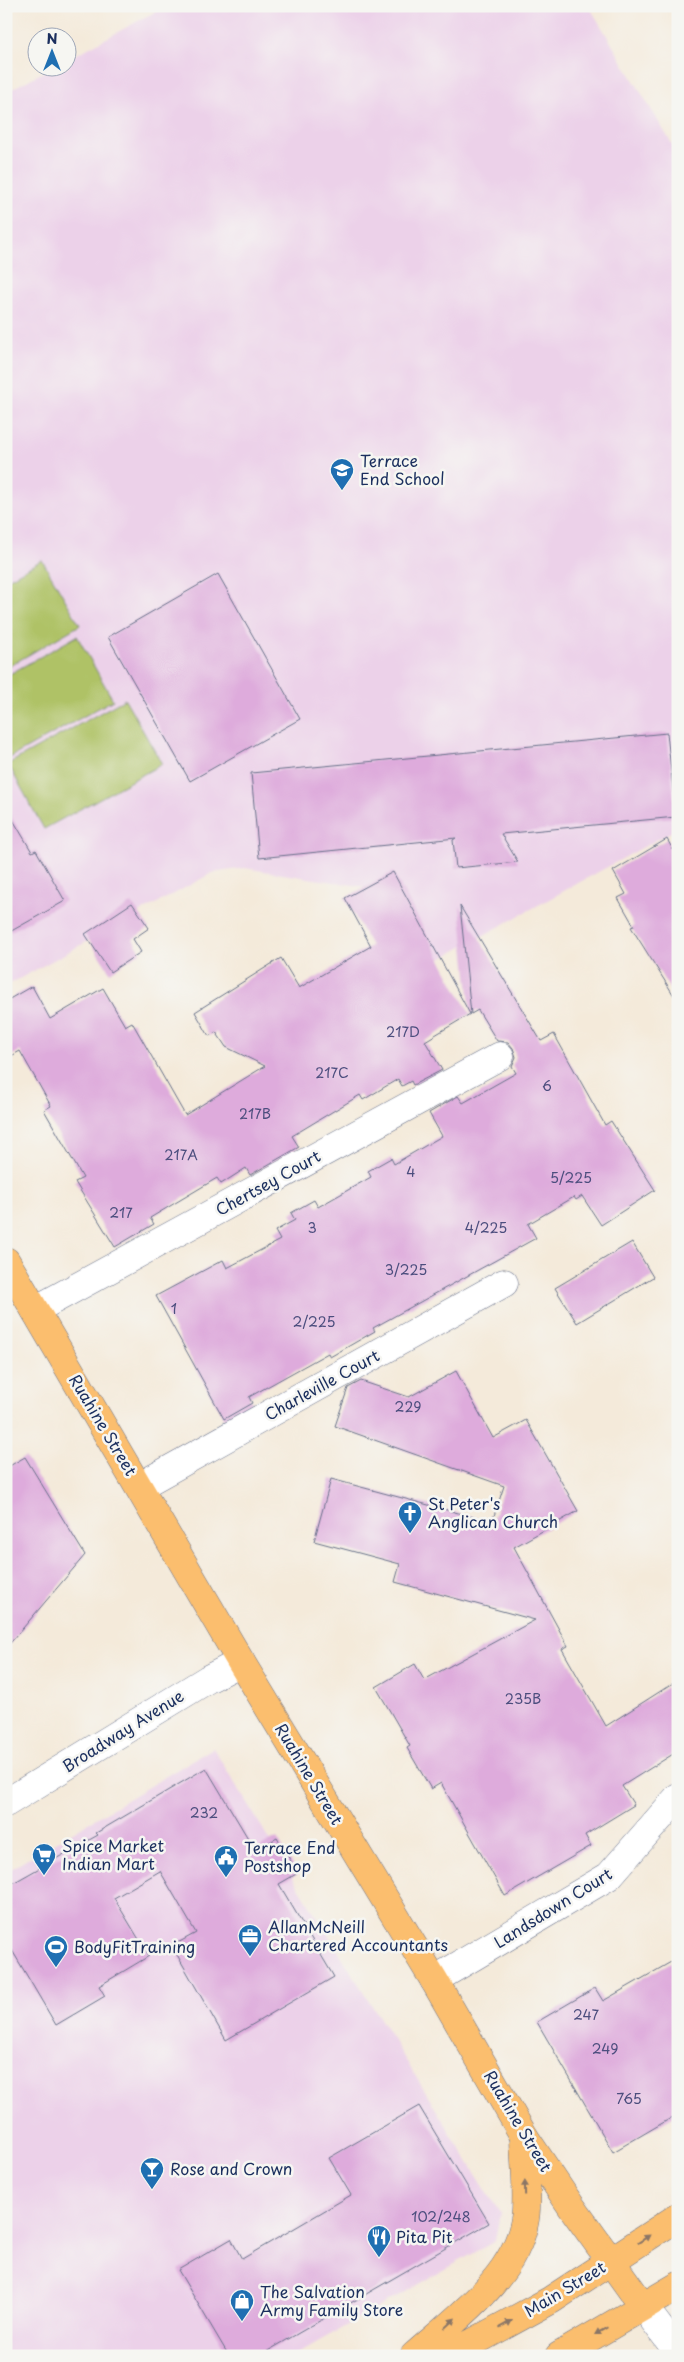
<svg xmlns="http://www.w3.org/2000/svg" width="684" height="2362" font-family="'Playpen Sans',sans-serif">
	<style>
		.built { fill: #ecd1e9 }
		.green { fill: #afc266; stroke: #657862 }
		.building { fill: #deabdc }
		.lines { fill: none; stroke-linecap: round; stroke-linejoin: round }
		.minor-casing { stroke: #677089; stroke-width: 29 }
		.major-casing { stroke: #677089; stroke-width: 29 }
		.highway-casing { stroke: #677089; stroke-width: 29 }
		.minor { stroke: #fff; stroke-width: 28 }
		.major { stroke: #fbbe6e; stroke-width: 28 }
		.highway { stroke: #fbbe6e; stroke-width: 28 }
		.oneway { fill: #8b7666 }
		.labels { text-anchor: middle; stroke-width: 5; stroke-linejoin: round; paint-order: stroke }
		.number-label { font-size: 14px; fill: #4c4e7e }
		.poi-label { font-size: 16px; fill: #1b2f5e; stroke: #f6f6f2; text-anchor: start }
		.street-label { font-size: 16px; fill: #1b2f5e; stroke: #f6f6f2 }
	</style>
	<rect width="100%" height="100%" fill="#f6f6f2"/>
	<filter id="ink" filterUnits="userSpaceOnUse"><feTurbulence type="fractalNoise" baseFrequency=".02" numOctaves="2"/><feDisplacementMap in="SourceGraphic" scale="10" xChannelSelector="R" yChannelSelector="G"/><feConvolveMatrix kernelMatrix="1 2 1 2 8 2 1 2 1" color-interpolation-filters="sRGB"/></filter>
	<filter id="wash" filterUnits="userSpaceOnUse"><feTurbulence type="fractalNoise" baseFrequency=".0096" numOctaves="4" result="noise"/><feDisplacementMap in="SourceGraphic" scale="20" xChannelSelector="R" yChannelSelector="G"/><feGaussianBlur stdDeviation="1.12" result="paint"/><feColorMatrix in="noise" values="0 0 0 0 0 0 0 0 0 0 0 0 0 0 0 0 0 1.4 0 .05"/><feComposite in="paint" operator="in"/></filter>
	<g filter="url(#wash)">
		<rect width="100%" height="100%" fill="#f4eada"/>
		<path class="built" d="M166,6H589L678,154V828L424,968L366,887L244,868L212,873L6,986V92L51,68H68V59Z
			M213,1748L500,2213L495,2241L293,2356H6V1872Z"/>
		<path class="green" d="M42,560L80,625L6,668V580Z
			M77,636L113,700L6,760V676Z
			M125,699L162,764L44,829L8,764Z"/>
		<g id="blocks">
			<path class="building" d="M218,574L300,719L190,781L108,637Z
				M667,733L676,817L501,834L518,862L456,868L453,840L456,838L259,858L251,773Z
				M6,808L32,852L36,850L65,901L6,934Z
				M667,839L678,859V1002L631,927L634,926L618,898L626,894L613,871Z
				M393,872L470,1014L425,1041L442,1070L413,1085L411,1081L402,1086L398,1079L363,1100L360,1095L292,1136L299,1147L250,1175L246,1168L221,1184L217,1178L150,1218L154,1224L115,1247L75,1182L83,1178L44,1110L51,1106L20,1051L6,1059V1001L32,986L50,1019L103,988L125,1026L132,1022L185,1115L265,1066L226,1047L216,1032L209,1036L195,1012L281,958L299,988L371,946L345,898Z
				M132,903L149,928L133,939L141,952L110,972L85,934Z
				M460,906L541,1041L554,1034L605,1125L611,1121L655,1190L601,1225L582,1196L576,1200L574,1197L528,1224L536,1238L373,1328L375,1331L330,1357L328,1353L249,1397L252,1403L224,1419L156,1296L223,1260L227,1268L280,1240L275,1231L295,1220L291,1213L314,1200L318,1207L371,1177L368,1171L391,1158L394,1164L442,1136L429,1113L458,1096L463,1103L516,1073L512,1066L516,1057L513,1048L508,1042L497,1041L478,1010L471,1014Z
				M632,1242L653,1277L577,1323L555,1288Z
				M456,1371L493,1438L526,1420L578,1511L514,1547L568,1646L562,1649L606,1726L678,1680V1751L622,1786L634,1805L585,1835L591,1846L505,1896L441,1783L431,1789L407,1748L410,1746L376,1687L415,1664L424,1680L535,1620L395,1582L400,1564L314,1541L331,1479L492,1522L504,1486L335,1426L348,1388L361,1381L409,1397Z
				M25,1457L85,1555L6,1648V1468Z
				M206,1768L255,1850L277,1838L298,1873L279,1884L334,1977L226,2040L172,1946L196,1933L160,1871L114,1898L149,1956L99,1986L105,1996L56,2025L6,1940V1887L98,1835L96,1833Z
				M678,1958V2114L613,2152L537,2022L595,1988L603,2001Z
				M419,2106L489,2223L259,2356H229L178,2270L231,2239L242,2259L351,2195L329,2158Z"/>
		</g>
	</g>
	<g filter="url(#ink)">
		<use href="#blocks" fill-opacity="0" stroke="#677089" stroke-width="1"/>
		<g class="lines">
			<g class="minor-casing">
				<path id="minor" d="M35,1310L500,1056
					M140,1486L504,1283
					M6,1803L208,1679L241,1662
					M434,1980L609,1876L678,1797
					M643,2306L678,2352"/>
			</g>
			<g class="major-casing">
				<path id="major" d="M6,1261L241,1662L434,1980L524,2136L571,2206L643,2306"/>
			</g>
			<g class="highway-casing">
				<path id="highway" d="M414,2356C455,2319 516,2277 525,2219C529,2194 524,2162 524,2136
					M448,2356L551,2300L678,2217
					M559,2356L678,2286"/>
			</g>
			<use href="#minor" class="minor"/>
			<use href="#major" class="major"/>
			<use href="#highway" class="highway"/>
		</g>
		<defs><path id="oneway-solid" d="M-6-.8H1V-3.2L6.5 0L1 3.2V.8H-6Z" transform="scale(1.25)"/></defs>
		<g class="oneway">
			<use href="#oneway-solid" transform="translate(525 2188) rotate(-91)"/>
			<use href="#oneway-solid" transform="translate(644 2239) rotate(-34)"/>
			<use href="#oneway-solid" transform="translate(450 2323) rotate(-43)"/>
			<use href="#oneway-solid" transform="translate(506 2324) rotate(-29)"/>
			<use href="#oneway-solid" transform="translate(601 2331) rotate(150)"/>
		</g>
	</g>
	<defs>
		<g id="school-pin" transform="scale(1.25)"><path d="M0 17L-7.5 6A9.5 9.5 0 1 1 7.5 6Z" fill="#1f6fb2" stroke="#f6f6f2"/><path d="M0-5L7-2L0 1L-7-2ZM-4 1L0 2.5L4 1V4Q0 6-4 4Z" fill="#fff"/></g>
		<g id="church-pin" transform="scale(1.25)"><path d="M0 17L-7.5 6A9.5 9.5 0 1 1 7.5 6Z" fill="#1f6fb2" stroke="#f6f6f2"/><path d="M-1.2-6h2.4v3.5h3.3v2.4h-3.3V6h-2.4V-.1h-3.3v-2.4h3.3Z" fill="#fff"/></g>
		<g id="supermarket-pin" transform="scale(1.25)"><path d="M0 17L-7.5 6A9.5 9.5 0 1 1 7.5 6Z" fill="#1f6fb2" stroke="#f6f6f2"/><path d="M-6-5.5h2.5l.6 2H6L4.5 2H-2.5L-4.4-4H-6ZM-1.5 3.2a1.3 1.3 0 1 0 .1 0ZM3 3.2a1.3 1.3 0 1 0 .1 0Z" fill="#fff"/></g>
		<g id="civic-pin" transform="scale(1.25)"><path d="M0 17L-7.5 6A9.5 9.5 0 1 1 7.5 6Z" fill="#1f6fb2" stroke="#f6f6f2"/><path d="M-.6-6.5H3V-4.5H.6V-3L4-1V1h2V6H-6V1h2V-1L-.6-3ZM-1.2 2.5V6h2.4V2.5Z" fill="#fff"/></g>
		<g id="office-pin" transform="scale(1.25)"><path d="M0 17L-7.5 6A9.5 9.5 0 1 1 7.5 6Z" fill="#1f6fb2" stroke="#f6f6f2"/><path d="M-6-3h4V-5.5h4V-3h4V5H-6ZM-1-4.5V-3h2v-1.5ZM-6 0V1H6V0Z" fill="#fff"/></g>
		<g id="stadium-pin" transform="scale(1.25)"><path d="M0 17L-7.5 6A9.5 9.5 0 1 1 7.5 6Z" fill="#1f6fb2" stroke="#f6f6f2"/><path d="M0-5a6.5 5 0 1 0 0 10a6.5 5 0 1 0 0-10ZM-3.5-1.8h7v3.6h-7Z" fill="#fff"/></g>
		<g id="bar-pin" transform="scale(1.25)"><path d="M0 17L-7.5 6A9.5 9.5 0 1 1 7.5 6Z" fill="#1f6fb2" stroke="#f6f6f2"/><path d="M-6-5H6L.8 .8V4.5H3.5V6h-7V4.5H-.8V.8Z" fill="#fff"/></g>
		<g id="restaurant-pin" transform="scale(1.25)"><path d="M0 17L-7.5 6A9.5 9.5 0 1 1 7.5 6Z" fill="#1f6fb2" stroke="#f6f6f2"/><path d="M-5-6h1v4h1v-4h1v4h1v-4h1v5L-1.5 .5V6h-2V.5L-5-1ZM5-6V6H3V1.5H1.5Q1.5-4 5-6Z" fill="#fff"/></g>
		<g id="shop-pin" transform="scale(1.25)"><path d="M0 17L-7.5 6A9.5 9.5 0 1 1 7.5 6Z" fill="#1f6fb2" stroke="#f6f6f2"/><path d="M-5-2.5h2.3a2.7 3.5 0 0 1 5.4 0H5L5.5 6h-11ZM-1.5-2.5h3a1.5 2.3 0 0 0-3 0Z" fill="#fff"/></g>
	</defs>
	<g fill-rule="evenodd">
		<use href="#school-pin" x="342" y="470"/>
		<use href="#church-pin" x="410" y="1513"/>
		<use href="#supermarket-pin" x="44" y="1855"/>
		<use href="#civic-pin" x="226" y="1857"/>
		<use href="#office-pin" x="250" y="1936"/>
		<use href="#stadium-pin" x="56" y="1947"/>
		<use href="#bar-pin" x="152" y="2169"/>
		<use href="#restaurant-pin" x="379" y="2237"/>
		<use href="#shop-pin" x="242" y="2301"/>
	</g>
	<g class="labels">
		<g class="number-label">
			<text x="403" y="1037">217D</text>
			<text x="332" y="1078">217C</text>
			<text x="547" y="1091">6</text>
			<text x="255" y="1119">217B</text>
			<text x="181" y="1160">217A</text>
			<text x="411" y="1177">4</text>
			<text x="571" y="1183">5/225</text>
			<text x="121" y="1218">217</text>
			<text x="312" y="1233">3</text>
			<text x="486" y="1233">4/225</text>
			<text x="406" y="1275">3/225</text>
			<text x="174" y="1314">1</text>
			<text x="314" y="1327">2/225</text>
			<text x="408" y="1412">229</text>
			<text x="523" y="1704">235B</text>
			<text x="204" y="1818">232</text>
			<text x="586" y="2020">247</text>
			<text x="605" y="2054">249</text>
			<text x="629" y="2104">765</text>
			<text x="441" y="2222">102/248</text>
		</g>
		<g class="poi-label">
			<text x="360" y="467">Terrace<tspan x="360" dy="18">End School</tspan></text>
			<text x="428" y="1510">St Peter's<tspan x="428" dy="18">Anglican Church</tspan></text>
			<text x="62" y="1852">Spice Market<tspan x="62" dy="18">Indian Mart</tspan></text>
			<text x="244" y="1854">Terrace End<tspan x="244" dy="18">Postshop</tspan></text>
			<text x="268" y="1933">AllanMcNeill<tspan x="268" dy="18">Chartered Accountants</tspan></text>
			<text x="74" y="1953">BodyFitTraining</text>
			<text x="170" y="2175">Rose and Crown</text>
			<text x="396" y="2243">Pita Pit</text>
			<text x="260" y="2298">The Salvation<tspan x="260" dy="18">Army Family Store</tspan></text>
		</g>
		<g class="street-label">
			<text transform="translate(268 1183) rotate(-29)" y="6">Chertsey Court</text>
			<text transform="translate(322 1385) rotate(-29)" y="6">Charleville Court</text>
			<text transform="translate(103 1425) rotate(59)" y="6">Ruahine Street</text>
			<text transform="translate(123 1731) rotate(-32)" y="6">Broadway Avenue</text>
			<text transform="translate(309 1774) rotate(59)" y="6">Ruahine Street</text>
			<text transform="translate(553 1908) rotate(-32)" y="6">Landsdown Court</text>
			<text transform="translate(518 2121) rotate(59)" y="6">Ruahine Street</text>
			<text transform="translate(565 2289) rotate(-31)" y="6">Main Street</text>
		</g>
	</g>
	<rect width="684" height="2362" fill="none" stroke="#f6f6f2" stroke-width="25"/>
	<g transform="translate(52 52)"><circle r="24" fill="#f6f6f2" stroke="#9ea6b7"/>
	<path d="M0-4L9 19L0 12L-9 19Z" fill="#1f6fb2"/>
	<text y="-8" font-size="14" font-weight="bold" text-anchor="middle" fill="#1b2f5e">N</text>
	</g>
</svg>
